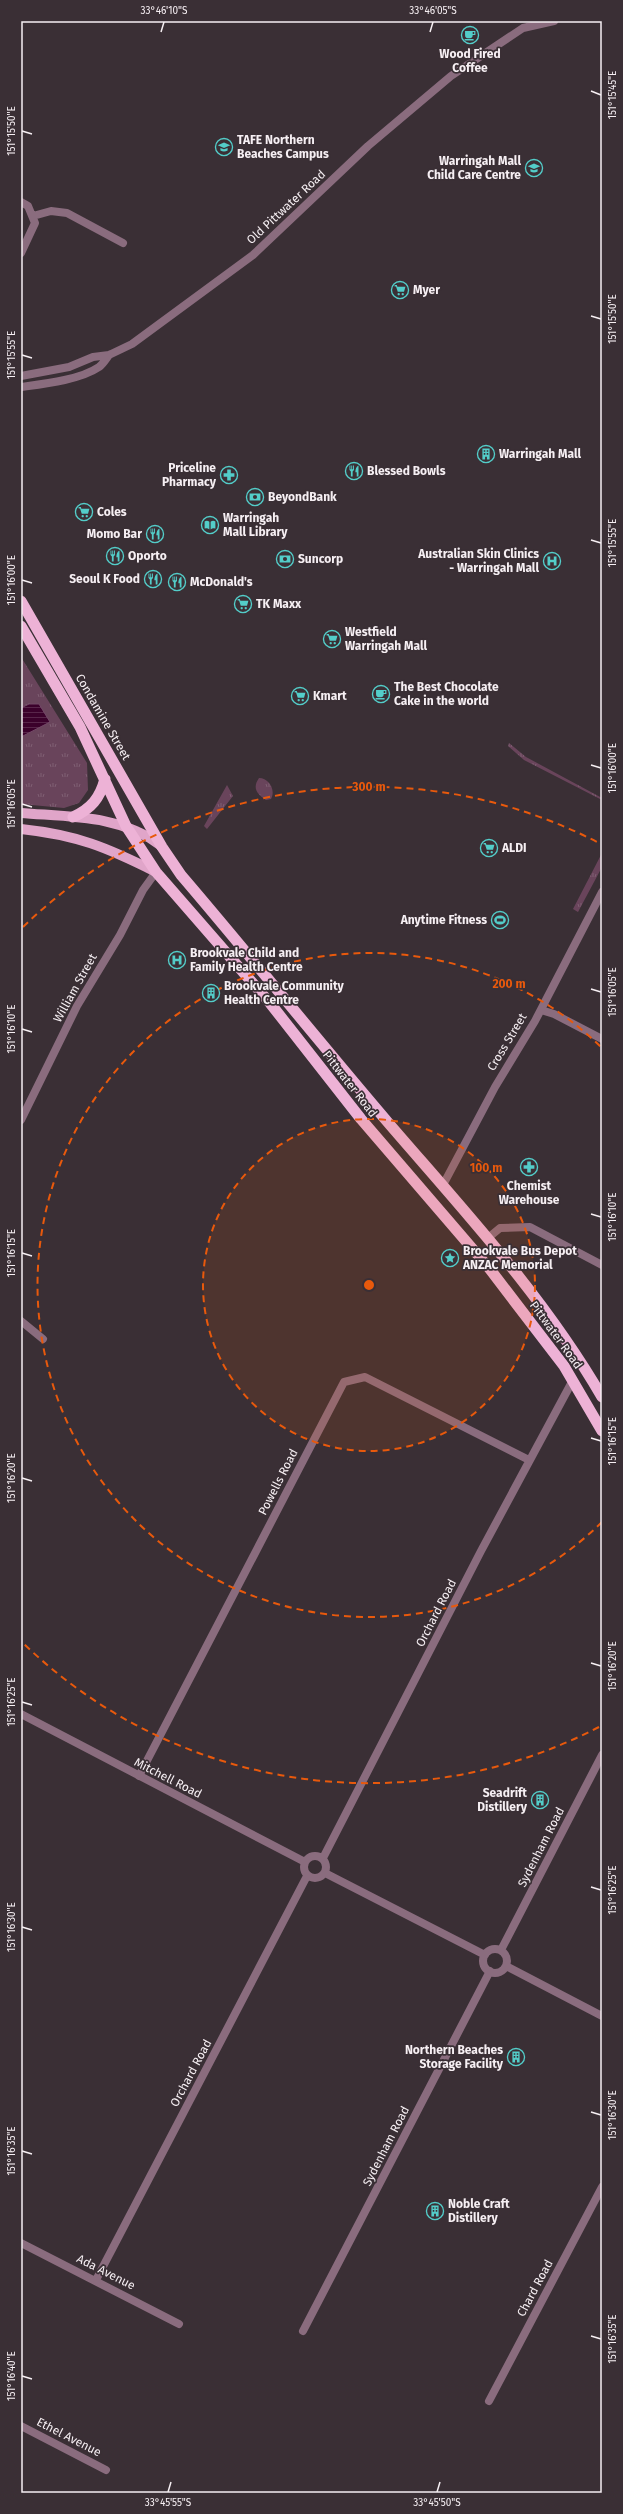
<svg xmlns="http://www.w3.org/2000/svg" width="623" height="2514" font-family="'Fira Sans',sans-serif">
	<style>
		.grass { fill: url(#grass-tufts) }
		.water { fill: url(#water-rules); stroke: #734867 }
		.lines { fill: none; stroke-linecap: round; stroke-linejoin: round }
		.minor { stroke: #8a6c7e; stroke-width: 8 }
		.tertiary { stroke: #8a6c7e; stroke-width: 8 }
		.primary { stroke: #e0a5c9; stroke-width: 10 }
		.trunk { stroke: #edb2d6; stroke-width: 11 }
		.ticks { fill: none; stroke: #f6eff3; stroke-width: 1.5 }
		.ring { fill: none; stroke: #e8590c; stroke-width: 2; stroke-dasharray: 7 5 }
		.labels { text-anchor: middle; stroke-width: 3.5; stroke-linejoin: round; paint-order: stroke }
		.poi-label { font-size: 12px; font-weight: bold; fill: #f6eff3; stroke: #3a2f35; text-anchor: start }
		.street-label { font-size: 12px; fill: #f6eff3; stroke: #3a2f35 }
		.centre { fill: #e8590c; stroke: #3a2f35; stroke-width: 2 }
		.ring-label { font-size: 12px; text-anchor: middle; font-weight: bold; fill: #e8590c; stroke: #3a2f35; stroke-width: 3.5; stroke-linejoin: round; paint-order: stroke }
		.neatline { fill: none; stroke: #f6eff3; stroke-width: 1.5 }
		.ticks-label { font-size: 10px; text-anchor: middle; fill: #f6eff3 }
	</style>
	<defs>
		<pattern id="grass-tufts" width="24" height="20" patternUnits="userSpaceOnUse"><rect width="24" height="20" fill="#69445b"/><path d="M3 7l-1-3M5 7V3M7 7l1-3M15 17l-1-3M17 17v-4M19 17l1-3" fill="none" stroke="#7f5f73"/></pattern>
		<pattern id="water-rules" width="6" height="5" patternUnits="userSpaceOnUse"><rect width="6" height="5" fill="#3b012b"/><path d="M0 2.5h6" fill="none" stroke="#58264a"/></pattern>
	</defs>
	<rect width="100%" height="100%" fill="#3a2f35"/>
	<path class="grass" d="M21,657L87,763L88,790L79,803L64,808L21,804Z
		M509,743L526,757L602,798V800L524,760L508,746Z
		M259,778C269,778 276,790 271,799L266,800C257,794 252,788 259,778Z
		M227,785L233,796L207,829L204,826Z
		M602,853V867L578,912L573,909Z"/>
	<path class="water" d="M29,704H39L50,722L21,737V708Z"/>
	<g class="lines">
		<path class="minor" d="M21,202L28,206L35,223L21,253
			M33,216L51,211L67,213L123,243
			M541,1010L554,1014L602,1039
			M21,1120L77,1006L120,935L143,890L156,872
			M443,1185L495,1087L535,1021L602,892
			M488,1238L500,1228L530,1227L602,1265
			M21,1321L43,1339
			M21,1714L305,1862
			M139,1776L344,1382L365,1377L529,1460
			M304 1867a11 11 0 1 1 22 0a11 11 0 1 1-22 0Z
			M323,1858L481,1551L573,1380
			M325,1873L485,1955
			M483 1961a12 12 0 1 1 24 0a12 12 0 1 1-24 0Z
			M501,1950L602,1755
			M506,1966L602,2016
			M21,2243L179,2324
			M96,2280L307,1876
			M303,2331L490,1971
			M489,2401L602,2187
			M21,2426L106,2470"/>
		<path class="tertiary" d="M21,376L69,367L93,357L109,355L132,344L253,255L368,146L451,76L523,28L554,21
			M21,387C43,384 80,380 99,367C103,364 106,359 109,355"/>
		<path class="primary" d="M21,813C69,817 121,815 160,845
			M21,829C77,835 106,847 156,872"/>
		<path class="trunk" d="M21,601L162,847L181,875C252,958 320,1043 391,1126C466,1213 544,1297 602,1397
			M21,626L80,727L126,826L156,872L270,1003L361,1119L489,1268L564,1366L602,1431
			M73,817C91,809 100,798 105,779"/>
	</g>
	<path class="ticks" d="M161,32L164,22M430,32L433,22M591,91L601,95M22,131L32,134M591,316L601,319M22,355L32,358M591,540L601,543M22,580L32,583M591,765L601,768M22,804L32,807M591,989L601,992M22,1029L32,1032M591,1214L601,1217M22,1253L32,1256M591,1438L601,1441M22,1478L32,1481M591,1663L601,1666M22,1702L32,1705M591,1887L601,1890M22,1927L32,1930M591,2112L601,2115M22,2151L32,2154M591,2336L601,2339M22,2376L32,2379M168,2492L171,2482M437,2492L440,2482"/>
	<circle cx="369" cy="1285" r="166" fill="#e8590c" fill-opacity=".12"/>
	<g class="ring">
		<circle cx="369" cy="1285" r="166"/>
		<path d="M602 1522A332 332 0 1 1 602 1048"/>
		<path d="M599 1727A498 498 0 0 1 23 1643M23 927A498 498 0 0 1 599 843"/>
	</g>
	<defs>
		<g id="cafe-ring" transform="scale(0.9)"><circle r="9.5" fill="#3a2f35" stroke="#53cdc9" stroke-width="1.5"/><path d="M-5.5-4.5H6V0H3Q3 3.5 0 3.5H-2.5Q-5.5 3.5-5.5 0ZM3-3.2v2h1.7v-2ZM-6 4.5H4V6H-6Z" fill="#53cdc9"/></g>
		<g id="university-ring" transform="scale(0.9)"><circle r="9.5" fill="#3a2f35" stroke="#53cdc9" stroke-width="1.5"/><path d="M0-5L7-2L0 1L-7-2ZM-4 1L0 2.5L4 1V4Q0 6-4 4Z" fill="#53cdc9"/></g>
		<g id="school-ring" transform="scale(0.9)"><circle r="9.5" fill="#3a2f35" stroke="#53cdc9" stroke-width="1.5"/><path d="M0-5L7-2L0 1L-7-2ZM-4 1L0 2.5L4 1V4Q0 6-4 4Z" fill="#53cdc9"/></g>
		<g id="supermarket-ring" transform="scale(0.9)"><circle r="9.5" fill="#3a2f35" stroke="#53cdc9" stroke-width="1.5"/><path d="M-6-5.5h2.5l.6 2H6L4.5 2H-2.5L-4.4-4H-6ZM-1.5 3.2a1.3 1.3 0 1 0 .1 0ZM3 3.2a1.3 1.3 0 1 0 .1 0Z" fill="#53cdc9"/></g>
		<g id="building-ring" transform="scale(0.9)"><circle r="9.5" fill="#3a2f35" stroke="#53cdc9" stroke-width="1.5"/><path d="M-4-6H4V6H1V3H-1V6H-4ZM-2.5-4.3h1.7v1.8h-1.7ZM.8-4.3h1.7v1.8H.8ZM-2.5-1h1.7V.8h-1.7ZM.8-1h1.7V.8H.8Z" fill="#53cdc9"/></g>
		<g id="restaurant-ring" transform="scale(0.9)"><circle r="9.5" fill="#3a2f35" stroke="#53cdc9" stroke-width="1.5"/><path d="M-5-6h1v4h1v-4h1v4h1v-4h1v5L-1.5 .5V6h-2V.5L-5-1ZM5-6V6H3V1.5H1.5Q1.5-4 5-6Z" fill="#53cdc9"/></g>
		<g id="pharmacy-ring" transform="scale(0.9)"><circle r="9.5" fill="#3a2f35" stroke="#53cdc9" stroke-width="1.5"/><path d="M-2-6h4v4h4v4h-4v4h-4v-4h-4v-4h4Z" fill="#53cdc9"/></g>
		<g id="bank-ring" transform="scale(0.9)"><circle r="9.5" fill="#3a2f35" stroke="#53cdc9" stroke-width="1.5"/><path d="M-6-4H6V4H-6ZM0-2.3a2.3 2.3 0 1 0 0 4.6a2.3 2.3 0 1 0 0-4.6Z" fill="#53cdc9"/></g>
		<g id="library-ring" transform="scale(0.9)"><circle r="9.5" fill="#3a2f35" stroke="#53cdc9" stroke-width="1.5"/><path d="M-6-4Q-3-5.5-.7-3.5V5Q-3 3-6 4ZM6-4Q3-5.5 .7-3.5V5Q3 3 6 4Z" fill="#53cdc9"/></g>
		<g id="hospital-ring" transform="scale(0.9)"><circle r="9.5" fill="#3a2f35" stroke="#53cdc9" stroke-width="1.5"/><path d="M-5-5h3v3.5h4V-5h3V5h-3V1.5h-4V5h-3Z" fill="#53cdc9"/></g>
		<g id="stadium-ring" transform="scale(0.9)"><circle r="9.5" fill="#3a2f35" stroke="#53cdc9" stroke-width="1.5"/><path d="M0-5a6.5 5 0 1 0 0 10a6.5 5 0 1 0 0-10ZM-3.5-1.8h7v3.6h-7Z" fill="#53cdc9"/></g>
		<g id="sight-ring" transform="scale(0.9)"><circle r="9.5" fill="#3a2f35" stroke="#53cdc9" stroke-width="1.5"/><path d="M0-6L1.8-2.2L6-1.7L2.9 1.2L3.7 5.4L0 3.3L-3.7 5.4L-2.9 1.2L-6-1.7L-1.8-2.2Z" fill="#53cdc9"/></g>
	</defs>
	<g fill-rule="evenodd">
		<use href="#cafe-ring" x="470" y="35"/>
		<use href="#university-ring" x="224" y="147"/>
		<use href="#school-ring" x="534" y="168"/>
		<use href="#supermarket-ring" x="400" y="290"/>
		<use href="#building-ring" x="486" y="454"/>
		<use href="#restaurant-ring" x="354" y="471"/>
		<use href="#pharmacy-ring" x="229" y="475"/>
		<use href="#bank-ring" x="255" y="497"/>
		<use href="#supermarket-ring" x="84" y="512"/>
		<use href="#library-ring" x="210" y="525"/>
		<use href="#restaurant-ring" x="155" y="534"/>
		<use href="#restaurant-ring" x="115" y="556"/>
		<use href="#bank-ring" x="285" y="559"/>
		<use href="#hospital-ring" x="552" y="561"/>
		<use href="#restaurant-ring" x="153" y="579"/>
		<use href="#restaurant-ring" x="177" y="582"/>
		<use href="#supermarket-ring" x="243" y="604"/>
		<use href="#supermarket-ring" x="332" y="639"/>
		<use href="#cafe-ring" x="381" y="694"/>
		<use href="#supermarket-ring" x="300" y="696"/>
		<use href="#supermarket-ring" x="489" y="848"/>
		<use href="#stadium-ring" x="500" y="920"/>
		<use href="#hospital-ring" x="177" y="960"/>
		<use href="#building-ring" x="211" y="993"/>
		<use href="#pharmacy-ring" x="529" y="1167"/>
		<use href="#sight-ring" x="450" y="1258"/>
		<use href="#building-ring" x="540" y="1800"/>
		<use href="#building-ring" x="516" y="2057"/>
		<use href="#building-ring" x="435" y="2211"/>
	</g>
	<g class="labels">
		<g class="poi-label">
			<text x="470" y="58" text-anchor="middle">Wood Fired<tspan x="470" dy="14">Coffee</tspan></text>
			<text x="237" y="144">TAFE Northern<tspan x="237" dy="14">Beaches Campus</tspan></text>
			<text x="521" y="165" text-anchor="end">Warringah Mall<tspan x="521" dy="14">Child Care Centre</tspan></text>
			<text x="413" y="294">Myer</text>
			<text x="499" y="458">Warringah Mall</text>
			<text x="216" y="472" text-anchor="end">Priceline<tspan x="216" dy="14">Pharmacy</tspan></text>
			<text x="367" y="475">Blessed Bowls</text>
			<text x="268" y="501">BeyondBank</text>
			<text x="97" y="516">Coles</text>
			<text x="223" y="522">Warringah<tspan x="223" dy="14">Mall Library</tspan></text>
			<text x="142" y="538" text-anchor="end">Momo Bar</text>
			<text x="539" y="558" text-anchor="end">Australian Skin Clinics<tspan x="539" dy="14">- Warringah Mall</tspan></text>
			<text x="128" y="560">Oporto</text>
			<text x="298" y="563">Suncorp</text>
			<text x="140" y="583" text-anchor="end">Seoul K Food</text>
			<text x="190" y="586">McDonald's</text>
			<text x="256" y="608">TK Maxx</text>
			<text x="345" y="636">Westfield<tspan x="345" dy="14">Warringah Mall</tspan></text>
			<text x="394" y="691">The Best Chocolate<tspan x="394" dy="14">Cake in the world</tspan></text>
			<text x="313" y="700">Kmart</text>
			<text x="502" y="852">ALDI</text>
			<text x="487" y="924" text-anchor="end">Anytime Fitness</text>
			<text x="190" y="957">Brookvale Child and<tspan x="190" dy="14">Family Health Centre</tspan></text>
			<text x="224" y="990">Brookvale Community<tspan x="224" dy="14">Health Centre</tspan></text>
			<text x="529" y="1190" text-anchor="middle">Chemist<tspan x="529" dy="14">Warehouse</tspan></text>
			<text x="463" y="1255">Brookvale Bus Depot<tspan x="463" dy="14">ANZAC Memorial</tspan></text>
			<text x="527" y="1797" text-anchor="end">Seadrift<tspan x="527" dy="14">Distillery</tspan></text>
			<text x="503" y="2054" text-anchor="end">Northern Beaches<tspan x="503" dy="14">Storage Facility</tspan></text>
			<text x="448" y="2208">Noble Craft<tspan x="448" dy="14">Distillery</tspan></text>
		</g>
		<g class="street-label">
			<text transform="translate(286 207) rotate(-43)" y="4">Old Pittwater Road</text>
			<text transform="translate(103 717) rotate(60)" y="4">Condamine Street</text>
			<text transform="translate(75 988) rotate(-61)" y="4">William Street</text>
			<text transform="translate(507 1042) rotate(-59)" y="4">Cross Street</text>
			<text transform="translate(350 1084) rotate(52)" y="4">Pittwater Road</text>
			<text transform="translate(556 1335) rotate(54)" y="4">Pittwater Road</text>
			<text transform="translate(278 1482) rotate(-63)" y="4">Powells Road</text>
			<text transform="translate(436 1613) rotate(-63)" y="4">Orchard Road</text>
			<text transform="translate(168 1778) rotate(27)" y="4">Mitchell Road</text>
			<text transform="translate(541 1847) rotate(-63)" y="4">Sydenham Road</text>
			<text transform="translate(191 2073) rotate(-62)" y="4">Orchard Road</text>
			<text transform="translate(386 2146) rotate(-63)" y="4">Sydenham Road</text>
			<text transform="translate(106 2272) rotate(27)" y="4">Ada Avenue</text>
			<text transform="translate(535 2288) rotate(-62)" y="4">Chard Road</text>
			<text transform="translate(69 2437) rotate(27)" y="4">Ethel Avenue</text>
		</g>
	</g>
	<circle cx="369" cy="1285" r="6" class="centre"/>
	<g class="ring-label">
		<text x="369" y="791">300 m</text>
		<text x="509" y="988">200 m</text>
		<text x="486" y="1172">100 m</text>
	</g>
	<rect width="623" height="2514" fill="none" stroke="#3a2f35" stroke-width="44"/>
	<rect x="22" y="22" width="579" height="2470" class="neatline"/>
	<g class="ticks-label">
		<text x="164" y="14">33°46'10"S</text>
		<text x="433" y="14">33°46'05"S</text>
		<text transform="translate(612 95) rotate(-90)" y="4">151°15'45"E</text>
		<text transform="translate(11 131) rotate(-90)" y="4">151°15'50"E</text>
		<text transform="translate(612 319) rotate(-90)" y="4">151°15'50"E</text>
		<text transform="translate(11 355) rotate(-90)" y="4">151°15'55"E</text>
		<text transform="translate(612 543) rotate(-90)" y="4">151°15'55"E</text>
		<text transform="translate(11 580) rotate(-90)" y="4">151°16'00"E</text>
		<text transform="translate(612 768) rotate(-90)" y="4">151°16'00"E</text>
		<text transform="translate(11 804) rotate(-90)" y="4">151°16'05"E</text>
		<text transform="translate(612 992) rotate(-90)" y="4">151°16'05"E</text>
		<text transform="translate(11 1029) rotate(-90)" y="4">151°16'10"E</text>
		<text transform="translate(612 1217) rotate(-90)" y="4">151°16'10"E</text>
		<text transform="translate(11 1253) rotate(-90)" y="4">151°16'15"E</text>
		<text transform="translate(612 1441) rotate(-90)" y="4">151°16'15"E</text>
		<text transform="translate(11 1478) rotate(-90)" y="4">151°16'20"E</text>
		<text transform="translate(612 1666) rotate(-90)" y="4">151°16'20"E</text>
		<text transform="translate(11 1702) rotate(-90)" y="4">151°16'25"E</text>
		<text transform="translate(612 1890) rotate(-90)" y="4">151°16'25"E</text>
		<text transform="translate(11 1927) rotate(-90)" y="4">151°16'30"E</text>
		<text transform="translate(612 2115) rotate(-90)" y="4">151°16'30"E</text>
		<text transform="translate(11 2151) rotate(-90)" y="4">151°16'35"E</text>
		<text transform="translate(612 2339) rotate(-90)" y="4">151°16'35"E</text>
		<text transform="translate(11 2376) rotate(-90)" y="4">151°16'40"E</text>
		<text x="168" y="2506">33°45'55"S</text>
		<text x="437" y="2506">33°45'50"S</text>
	</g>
</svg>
